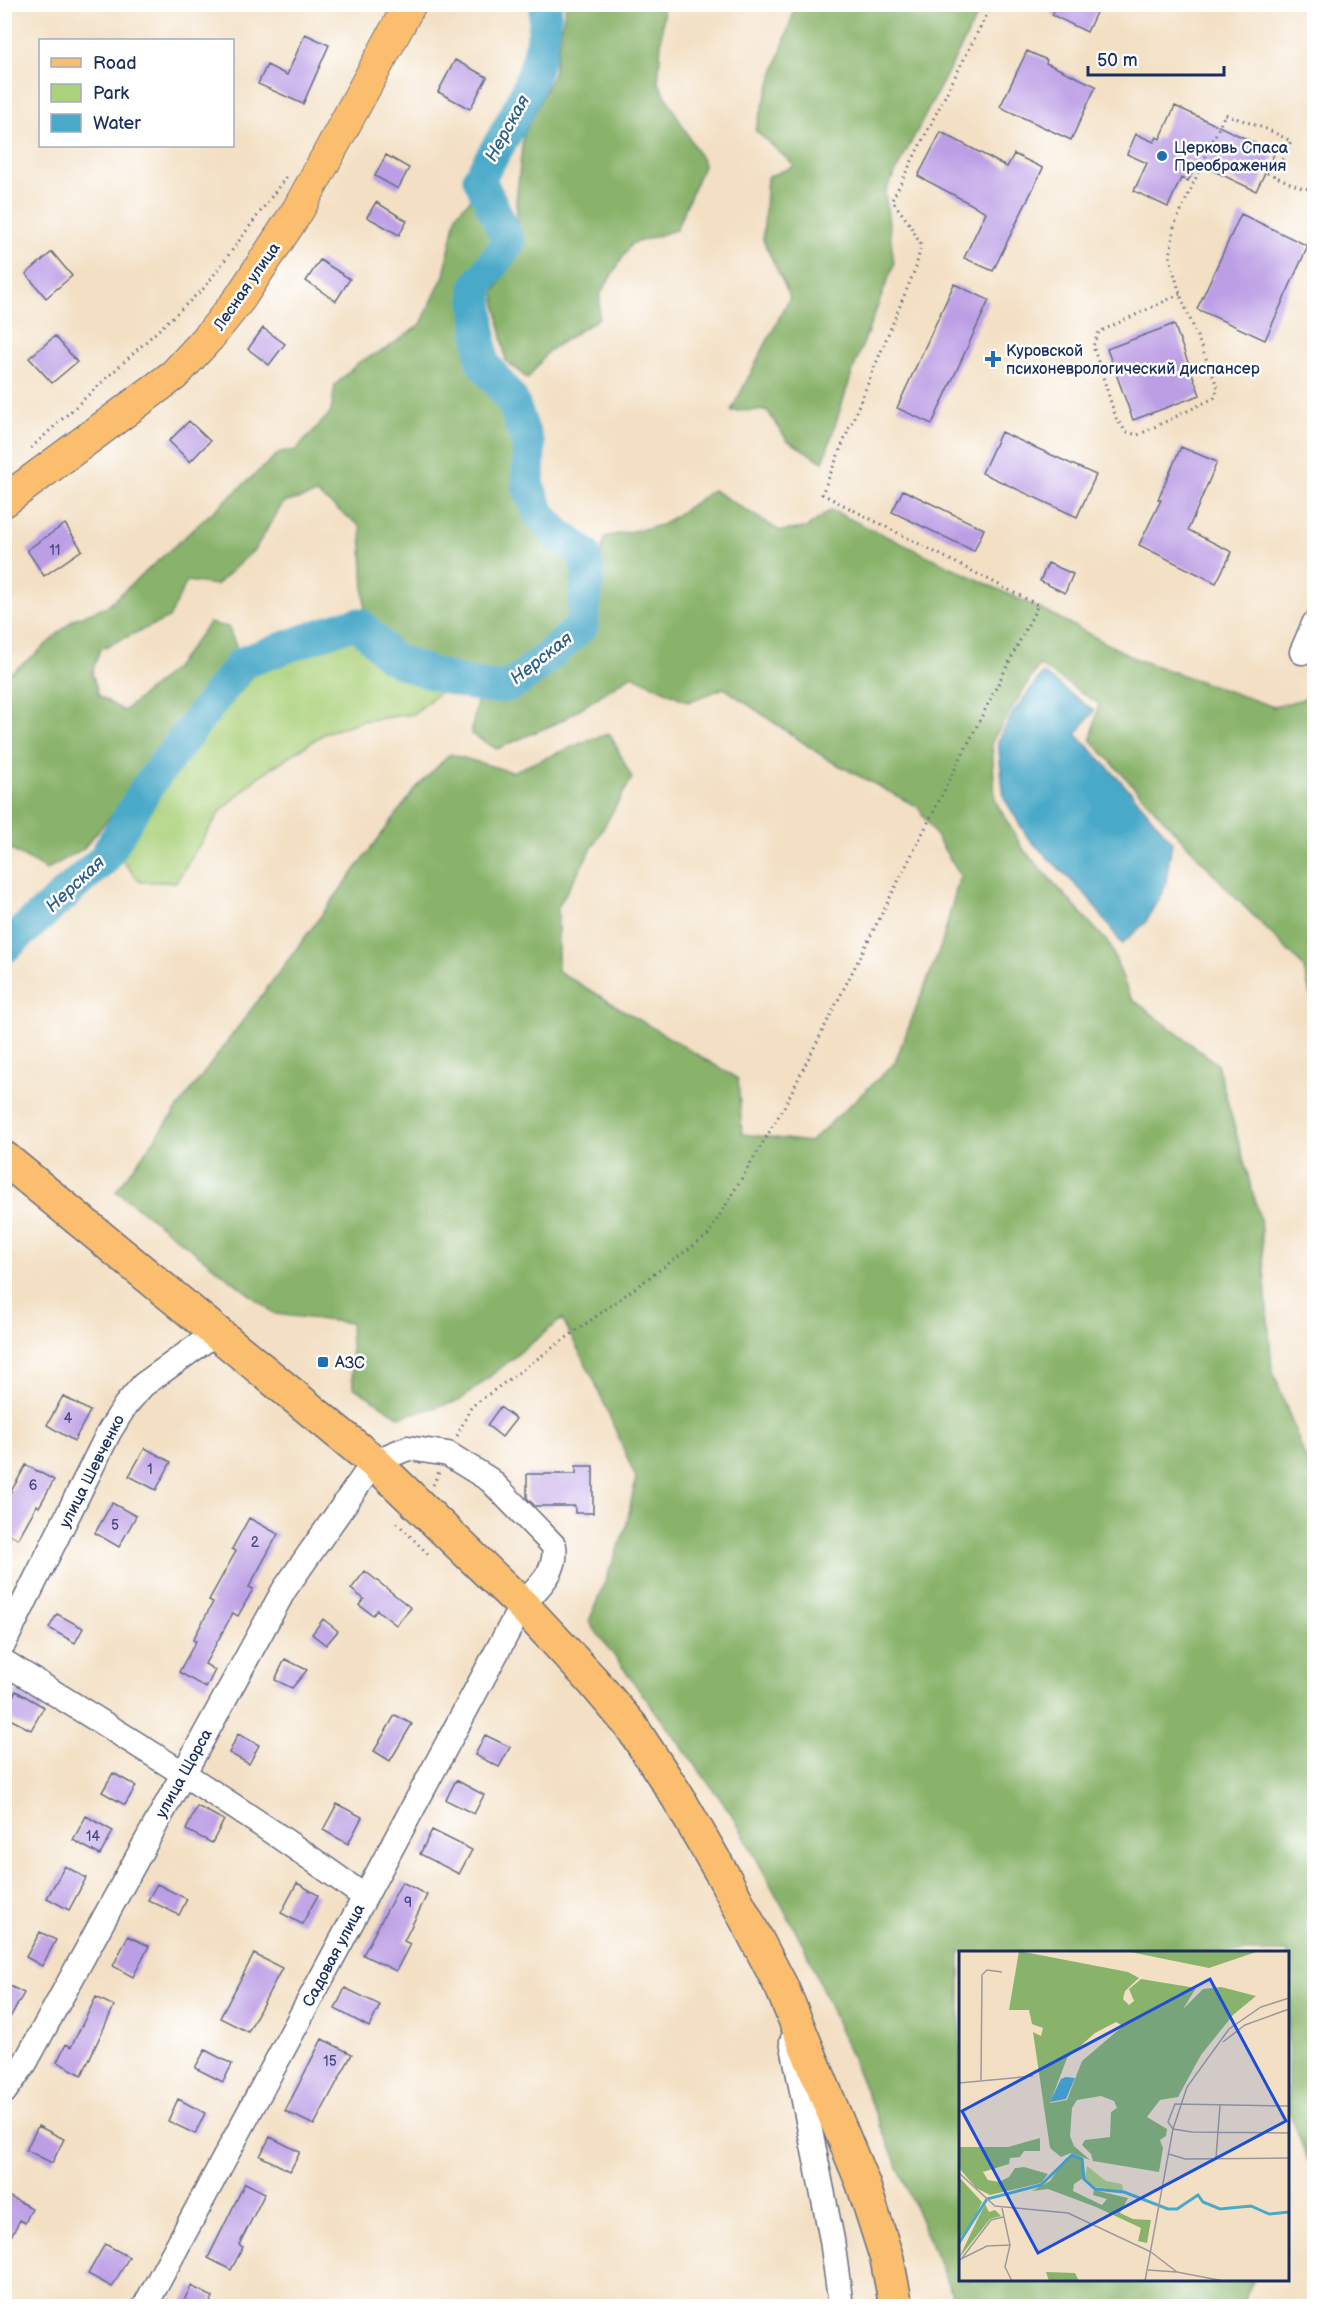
<svg xmlns="http://www.w3.org/2000/svg" width="1319" height="2311" font-family="'Balsamiq Sans',sans-serif">
	<style>
		.green { fill: #acd17b; stroke: #64806c; stroke-width: 1.5 }
		.forest { fill: #89b36b; stroke: #527164; stroke-width: 1.5 }
		.water { fill: #49a9c8; stroke: #326c93; stroke-width: 1.5 }
		.lines { fill: none; stroke-linecap: round; stroke-linejoin: round }
		.river { stroke: #49a9c8; stroke-width: 33 }
		.building { fill: #bc9ee5 }
		.minor-casing { stroke: #676d82; stroke-width: 27 }
		.major-casing { stroke: #676d82; stroke-width: 34 }
		.highway-casing { stroke: #676d82; stroke-width: 36 }
		.path { stroke: #676d82; stroke-width: 3; stroke-dasharray: 1.5 4.5; stroke-linecap: butt }
		.minor { stroke: #fff; stroke-width: 24 }
		.major { stroke: #fbbe6e; stroke-width: 32 }
		.highway { stroke: #fbbe6e; stroke-width: 33 }
		.poi-dot { fill: #1f6fb2; stroke: #fff; stroke-width: 2 }
		.labels { text-anchor: middle; stroke-width: 5; stroke-linejoin: round; paint-order: stroke }
		.number-label { font-size: 14px; fill: #434b80 }
		.poi-label { font-size: 16px; fill: #1b2f5e; stroke: #fff; text-anchor: start }
		.street-label { font-size: 16px; fill: #1b2f5e; stroke: #fff }
		.water-label { font-size: 18px; font-style: italic; fill: #2d6088; stroke: #fff }
		.inset-river { fill: none; stroke: #49a9c8; stroke-width: 3 }
		.inset-road { fill: none; stroke: #9d999b; stroke-width: 1.5 }
		.view { fill: #1d4ed8; fill-opacity: 0.15; stroke: #1d4ed8; stroke-width: 3 }
		.inset-edge { fill: none; stroke: #1b2f5e; stroke-width: 3 }
	</style>
	<rect width="100%" height="100%" fill="#fff"/>
	<filter id="ink" filterUnits="userSpaceOnUse"><feTurbulence type="fractalNoise" baseFrequency=".0167" numOctaves="2"/><feDisplacementMap in="SourceGraphic" scale="12" xChannelSelector="R" yChannelSelector="G"/><feConvolveMatrix kernelMatrix="1 2 1 2 8 2 1 2 1" color-interpolation-filters="sRGB"/></filter>
	<filter id="wash" filterUnits="userSpaceOnUse"><feTurbulence type="fractalNoise" baseFrequency=".008" numOctaves="4" result="noise"/><feDisplacementMap in="SourceGraphic" scale="24" xChannelSelector="R" yChannelSelector="G"/><feGaussianBlur stdDeviation="1.35" result="paint"/><feColorMatrix in="noise" values="0 0 0 0 0 0 0 0 0 0 0 0 0 0 0 0 0 1.4 0 .05"/><feComposite in="paint" operator="in"/></filter>
	<g filter="url(#wash)">
		<rect width="100%" height="100%" fill="#f3e0c4"/>
		<path class="green" d="M360,637L378,663L440,692L413,714L361,721L325,733L259,776L220,812L176,882H140L121,859L150,802L255,674L339,638Z"/>
		<path class="forest" d="M566,5H664L658,82L704,164L676,230L631,244L600,294L599,318L548,351L528,379L506,361L494,293L520,246L516,202L523,137L553,74Z
			M796,5H983L885,192L894,264L853,370L823,462L787,440L767,410L731,411L790,297L763,240L767,177L795,166L755,130Z
			M473,197L490,223L494,244L466,285L473,364L505,405L517,447L516,484L528,510L551,541L576,561L572,621L504,677L438,664L397,643L365,614L361,527L317,494L283,503L255,549L216,585L187,581L169,618L100,649L92,673L99,696L124,711L175,668L209,623L228,627L238,651L137,785L83,849L46,870L10,849L4,820L5,677L37,653L74,619L107,606L280,452L296,450L331,412L335,385L359,362L384,350L421,324L444,275L457,213Z
			M713,490L780,531L806,528L831,510L1057,617L1136,659L1274,707L1314,696V1009L1303,966L1233,895L1091,740L1099,704L1039,665L992,741L995,800L1023,849L1110,945L1130,997L1217,1064L1260,1219L1272,1369L1314,1481V2168L1312,2171L1288,2108V1952H960V2280H1253L1242,2306H957L804,1946L733,1816L589,1622L626,1528L636,1478L593,1378L562,1319L459,1401L400,1417L353,1387L350,1323L275,1314L116,1191L416,788L450,754L512,772L591,739L610,734L632,778L558,907V971L738,1079L742,1134L810,1142L894,1064L942,943L960,875L918,807L827,759L724,688L688,702L632,675L561,721L497,749L471,734L477,701L511,692L596,624L599,562L605,537L662,525Z"/>
		<path class="water" d="M1043,673L1094,711L1076,734L1131,792L1172,842L1165,887L1145,923L1122,944L1088,897L1028,838L1004,798L998,741L1013,713Z"/>
		<g class="lines">
			<path class="river" d="M4,948L104,859L147,787L242,663L342,627L359,624C369,632 384,652 391,657C410,668 487,693 507,686C526,679 565,641 582,626L588,575L584,553L558,534L540,515L528,486L529,447L512,400L482,362L476,287L509,242L479,178C506,134 534,89 543,37C545,27 545,15 546,4"/>
		</g>
		<g id="blocks">
			<path class="building" d="M1057,4H1100L1087,32L1052,15Z
				M305,34L329,45L303,104L258,84L267,65L287,75Z
				M1027,51L1047,60L1046,63L1096,86L1071,140L1000,107Z
				M455,60L487,77L470,109L438,92Z
				M1175,106L1275,152L1256,191L1197,163L1188,181L1181,178L1168,207L1134,191L1147,163L1127,154L1136,134L1154,142L1157,137L1160,139Z
				M941,132L1007,167L1014,154L1043,168L993,271L964,258L986,212L918,176Z
				M386,155L409,168L398,189L375,176Z
				M376,202L407,221L399,235L367,217Z
				M1241,214L1308,246L1265,340L1197,309Z
				M52,252L72,276L46,298L26,274Z
				M320,260L350,279L336,301L306,281Z
				M954,284L989,300L932,424L897,408Z
				M1174,324L1200,395L1133,420L1107,349Z
				M263,328L285,344L269,365L248,349Z
				M55,336L77,362L52,383L29,358Z
				M189,421L210,441L190,462L169,441Z
				M1001,432L1096,475L1077,517L982,473Z
				M1181,447L1217,462L1188,530L1232,552L1216,583L1139,545L1161,500L1158,499Z
				M903,490L984,529L974,551L892,512Z
				M65,524L82,550L44,576L27,550Z
				M1048,563L1073,574L1065,593L1040,581Z
				M63,1396L90,1411L74,1441L47,1425Z
				M500,1407L516,1419L502,1437L487,1425Z
				M145,1448L171,1462L156,1490L129,1476Z
				M26,1465L54,1480L39,1507L37,1505L18,1539L4,1531V1504Z
				M576,1466H593V1513H575V1506H535L527,1498V1474H576Z
				M112,1503L136,1516L119,1547L95,1533Z
				M249,1518L278,1534L249,1587L253,1589L238,1616L233,1613L205,1664L215,1670L206,1688L179,1672L196,1641L193,1640L213,1602L209,1600L236,1551L232,1549Z
				M365,1571L411,1608L396,1625L377,1610L373,1615L359,1605L364,1599L351,1589Z
				M57,1614L83,1628L75,1643L49,1628Z
				M323,1619L338,1631L326,1645L312,1634Z
				M285,1659L307,1670L292,1688L275,1680Z
				M16,1691L44,1707L31,1730L4,1716V1711Z
				M395,1715L412,1724L390,1761L374,1751Z
				M238,1734L259,1745L249,1764L229,1753Z
				M485,1735L510,1747L499,1767L475,1755Z
				M113,1773L136,1786L125,1805L102,1792Z
				M456,1780L484,1795L474,1814L446,1800Z
				M337,1804L362,1817L348,1844L323,1830Z
				M197,1806L224,1820L212,1843L186,1830Z
				M86,1816L113,1831L100,1855L73,1840Z
				M432,1830L472,1850L459,1874L420,1854Z
				M65,1866L86,1878L69,1910L47,1898Z
				M402,1882L427,1895L404,1941L410,1944L396,1971L363,1955Z
				M297,1883L318,1895L302,1924L281,1913Z
				M157,1884L187,1899L179,1915L148,1900Z
				M40,1932L56,1940L42,1966L26,1957Z
				M128,1936L149,1946L133,1977L113,1966Z
				M254,1954L282,1968L248,2032L220,2018Z
				M4,1983L24,1993L4,2028Z
				M345,1988L380,2005L369,2027L335,2009Z
				M96,1997L114,2006L82,2075L57,2062L66,2044L71,2047Z
				M322,2039L352,2054L314,2125L285,2111Z
				M205,2050L232,2064L223,2082L195,2068Z
				M178,2099L205,2113L195,2134L168,2121Z
				M38,2126L64,2139L52,2163L26,2150Z
				M270,2137L300,2152L290,2171L260,2156Z
				M245,2183L265,2193L239,2245L243,2247L231,2270L208,2258Z
				M4,2194L32,2208L25,2223L20,2220L4,2249Z
				M105,2244L129,2257L112,2287L88,2274Z
				M191,2286L213,2297L208,2307H181Z"/>
		</g>
	</g>
	<g filter="url(#ink)">
		<use href="#blocks" fill-opacity="0" stroke="#676d82" stroke-width="1.5"/>
		<g class="lines">
			<g class="minor-casing">
				<path id="minor" d="M1302,652L1314,624
					M4,1643L109,1432L125,1406L143,1385L217,1332
					M4,1662C127,1738 249,1812 365,1897
					M792,2041L832,2240L841,2306
					M4,2092L25,2063L284,1590L374,1462L408,1448L448,1454L490,1480L554,1546C558,1572 538,1587 522,1605L145,2306"/>
			</g>
			<g class="major-casing">
				<path id="major" d="M4,501L174,375L209,337L240,298L298,210L410,4"/>
			</g>
			<g class="highway-casing">
				<path id="highway" d="M4,1158L374,1462L522,1605L592,1680L631,1726L677,1796L725,1879L782,1988L863,2184L887,2259L896,2306"/>
			</g>
			<path class="path" d="M1267,173L1302,188L1314,189
				M1180,294L1099,332L1093,346L1116,418L1126,432L1138,435L1214,398L1218,388L1180,294L1170,258L1174,226L1225,114L1269,130L1291,141L1274,176
				M31,448L205,287L286,177
				M457,1436L471,1407L708,1235L784,1107L1038,605L822,494L916,267L921,246L911,226L892,200L992,4
				M433,1485L439,1472
				M397,1523L429,1555"/>
			<use href="#minor" class="minor"/>
			<use href="#major" class="major"/>
			<use href="#highway" class="highway"/>
		</g>
	</g>
	<g class="poi-dot">
		<circle cx="1162" cy="156" r="6"/>
		<path d="M990 350h6v6h6v6h-6v6h-6v-6h-6v-6h6z"/>
		<rect x="317" y="1356" width="12" height="12" rx="3"/>
	</g>
	<g class="labels">
		<g class="number-label">
			<text x="55" y="555">11</text>
			<text x="68" y="1423">4</text>
			<text x="150" y="1474">1</text>
			<text x="33" y="1490">6</text>
			<text x="115" y="1530">5</text>
			<text x="255" y="1547">2</text>
			<text x="93" y="1841">14</text>
			<text x="408" y="1907">9</text>
			<text x="330" y="2066">15</text>
		</g>
		<g class="poi-label">
			<text x="1174" y="153">Церковь Спаса<tspan x="1174" dy="18">Преображения</tspan></text>
			<text x="1006" y="356">Куровской<tspan x="1006" dy="18">психоневрологический диспансер</tspan></text>
			<text x="335" y="1368">АЗС</text>
		</g>
		<g class="street-label">
			<text transform="translate(246 286) rotate(-55)" y="6">Лесная улица</text>
			<text transform="translate(91 1471) rotate(-63)" y="6">улица Шевченко</text>
			<text transform="translate(183 1773) rotate(-61)" y="6">улица Щорса</text>
			<text transform="translate(333 1955) rotate(-62)" y="6">Садовая улица</text>
		</g>
		<g class="water-label">
			<text transform="translate(507 128) rotate(-61)" y="6">Нерская</text>
			<text transform="translate(541 658) rotate(-38)" y="6">Нерская</text>
			<text transform="translate(75 884) rotate(-43)" y="6">Нерская</text>
		</g>
	</g>
	<g transform="translate(959 1951)">
		<rect width="330" height="330" fill="#f3e0c4"/>
		<path d="M128,215L147,230L163,233L164,240L136,236L126,227Z" fill="#acd17b"/>
		<path d="M60,0L169,21L180,27L166,40L164,48L170,54L175,50L170,38L182,28L237,37L224,58L244,38L262,36L297,45L274,64L242,104L219,146L201,149L188,166L208,178L207,185L201,189L204,197L200,221L134,210L132,203L123,194L126,189L151,186L152,161L158,157L155,150L142,145L118,149L113,157L111,185L115,195L131,209L112,202L102,206L91,197L74,81L82,85L84,77L73,73L70,59H50ZM157,71L164,75L123,110L108,149L91,152L108,107L136,82ZM166,0H300L250,17ZM81,187V200H65L61,206L51,207L50,213L24,221L29,229L40,231L50,226L56,217L65,216L89,223L82,232L31,244L17,237L0,217V196H49ZM113,205L123,209L125,217L124,227L115,233L114,240L143,254L148,248L134,244L135,239L169,247L161,262L174,268L192,269L188,292L179,290L182,277L137,256L89,238L73,240L91,230L106,208ZM0,226L23,251L13,272L0,288ZM26,253L30,261L36,259L42,265L31,268L0,307ZM87,321L116,322L120,330H90Z" fill="#89b36b" fill-rule="evenodd"/>
		<path d="M107,126L116,127L107,148L91,151L102,128Z" fill="#49a9c8"/>
		<path class="inset-river" d="M0,292L28,248L82,234L113,204L123,208L125,228L136,238L165,241L209,258H218L239,244L244,251L261,258L292,255L310,263L330,261"/>
		<path class="inset-road" d="M264,91L286,74L330,58M22,129L23,24L28,19L43,21M0,132L74,125M330,155L216,153L209,171L214,178L233,181L330,182M210,203L226,208L330,207M257,207L261,154M0,222L36,255L109,262L192,301M43,257L51,294L46,316L53,330M192,301L218,321L265,330M3,307L32,269L44,266M0,309L28,295L51,294M189,319L218,321M186,330L214,178L228,136L270,78L302,56L330,47"/>
		<path class="view" d="M251,28L327,170L79,302L3,160Z"/>
		<rect width="330" height="330" class="inset-edge"/>
	</g>
	<rect width="1319" height="2311" fill="none" stroke="#fff" stroke-width="24"/>
	<rect x="39" y="39" width="195" height="108" fill="#ffffff" stroke="#a4acbf" stroke-width="1.5"/>
	<rect x="51" y="58" width="30" height="9" fill="#fbbe6e" stroke="#a4acbf" stroke-width="1.5"/>
	<text x="93" y="69" font-size="18" fill="#1b2f5e">Road</text>
	<rect x="51" y="84" width="30" height="18" fill="#acd17b" stroke="#a4acbf" stroke-width="1.5"/>
	<text x="93" y="99" font-size="18" fill="#1b2f5e">Park</text>
	<rect x="51" y="114" width="30" height="18" fill="#49a9c8" stroke="#a4acbf" stroke-width="1.5"/>
	<text x="93" y="129" font-size="18" fill="#1b2f5e">Water</text>
	<path d="M1088 66v9h136v-9" fill="none" stroke="#1b2f5e" stroke-width="3"/>
	<text x="1097" y="66" font-size="18" fill="#1b2f5e" stroke="#ffffff" stroke-width="4.5" paint-order="stroke">50 m</text>
</svg>
